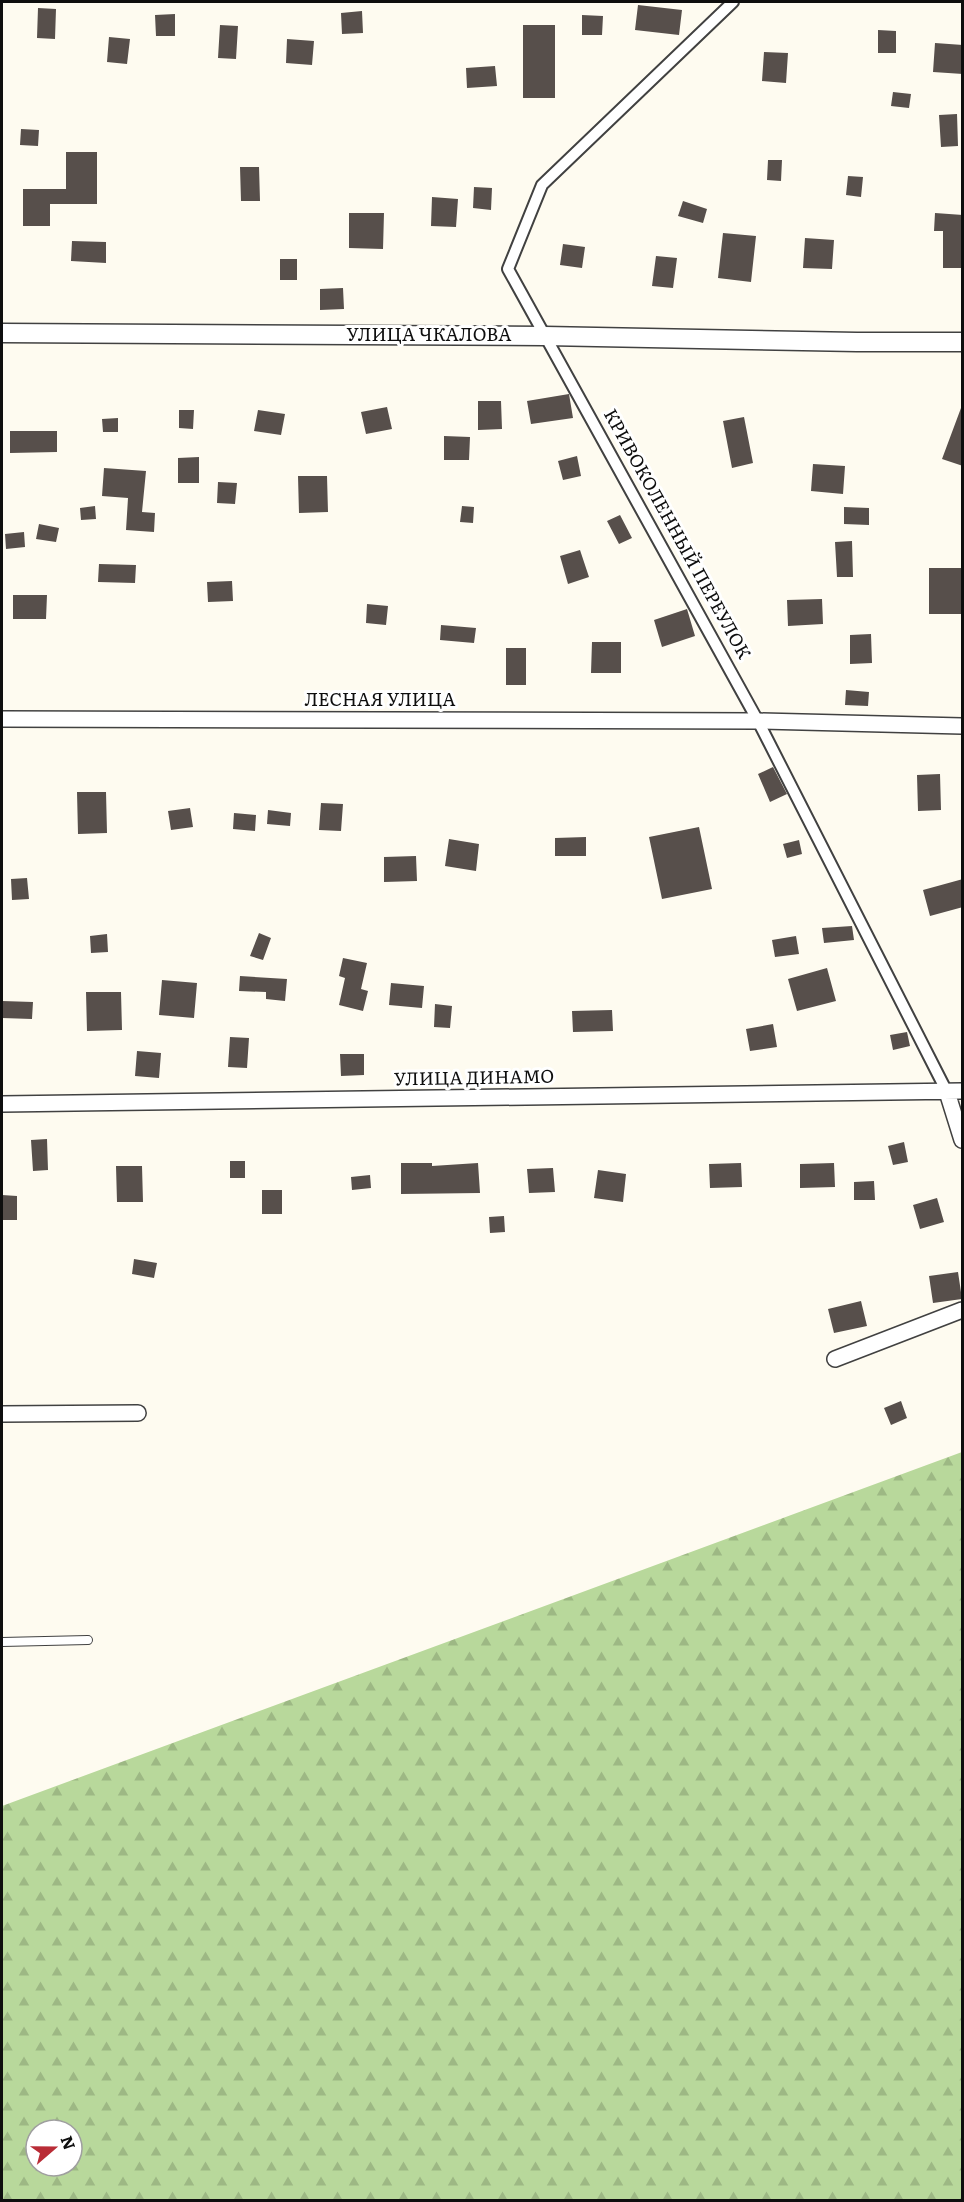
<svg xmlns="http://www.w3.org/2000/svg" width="964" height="2202" font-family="Literata,serif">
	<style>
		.forest { fill: url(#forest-firs); fill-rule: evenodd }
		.building { fill: #574f4b }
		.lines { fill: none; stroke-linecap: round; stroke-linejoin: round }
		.service-casing { stroke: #414141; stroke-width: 10 }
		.pedestrian-casing { stroke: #414141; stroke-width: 14 }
		.minor-casing { stroke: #414141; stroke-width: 18 }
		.tertiary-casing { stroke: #414141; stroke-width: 21 }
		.service { stroke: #fff; stroke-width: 8 }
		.pedestrian { stroke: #fff; stroke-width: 10 }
		.minor { stroke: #fff; stroke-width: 15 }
		.tertiary { stroke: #fff; stroke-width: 18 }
		.labels { text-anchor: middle; stroke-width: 6; stroke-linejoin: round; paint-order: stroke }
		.street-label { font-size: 18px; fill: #0e0e0e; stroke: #fff }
	</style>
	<defs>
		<pattern id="forest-firs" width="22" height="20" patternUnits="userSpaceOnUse" patternTransform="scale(1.5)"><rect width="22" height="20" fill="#b8d89b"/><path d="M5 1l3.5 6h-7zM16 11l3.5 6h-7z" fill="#9db884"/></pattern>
	</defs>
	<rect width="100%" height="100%" fill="#fefbf0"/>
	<path class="forest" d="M962,1452V2200H2V1806ZM36,2130H72V2166H36Z"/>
	<path class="building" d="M638,5L682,10L679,35L635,30Z
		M38,8L56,9L55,39L37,38Z
		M362,11L363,33L342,34L341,13Z
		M175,14V36H156L155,15Z
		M582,15L603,16L602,35H582Z
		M220,25L238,26L236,59L218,58Z
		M523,25H555V98H523Z
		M878,30L896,31V53H878Z
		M109,37L130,39L127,64L107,62Z
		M287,39L314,41L312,65L286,63Z
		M935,43L963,45V74L933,72Z
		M764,52L788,53L786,83L762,81Z
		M495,66L497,86L467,88L466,68Z
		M893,92L911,94L909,108L891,106Z
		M957,114L958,146L941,147L939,115Z
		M21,129L39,130L38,146L20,145Z
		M66,152H97V204H50V226H23V189H66Z
		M768,160H782L781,181L767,180Z
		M240,167H259L260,201H241Z
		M848,176L863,177L861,197L846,195Z
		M474,187L492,188L491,210L473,208Z
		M432,197L458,199L456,227L431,226Z
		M683,201L707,209L703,223L678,216Z
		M349,213H384L383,249L349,248Z
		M935,213L963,215V268H943V231H934Z
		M723,233L756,236L751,282L718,278Z
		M805,238L834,240L832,269L803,268Z
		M72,241L106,242V263L71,261Z
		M563,244L585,247L582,268L560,265Z
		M656,256L677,258L673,288L652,286Z
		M280,259H297V280H280Z
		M343,288L344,309L320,310V289Z
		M569,394L573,418L531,424L527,401Z
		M478,401H501L502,429L478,430Z
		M387,407L392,429L366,434L361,412Z
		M961,408H963V466L942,459Z
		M179,410H194L193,429L179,428Z
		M258,410L285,414L281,435L254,431Z
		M744,417L753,463L732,468L723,421Z
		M118,418V432H103L102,419Z
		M10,431H57V452L10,453Z
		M444,436L470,437L469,460H444Z
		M577,456L581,476L563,480L558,461Z
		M199,457V483H178V458Z
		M813,464L845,466L843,494L811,491Z
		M104,468L146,471L142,512L155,513L154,532L126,530L128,498L102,496Z
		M298,476H327L328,512L299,513Z
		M218,482L237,483L235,504L217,503Z
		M95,506L96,519L81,520L80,508Z
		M462,506L474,507L473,523L460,522Z
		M844,507L869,508V525L844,524Z
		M620,515L632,538L619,544L607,521Z
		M39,524L59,528L56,542L36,539Z
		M24,532L25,547L6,549L5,534Z
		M852,541L853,577H837L835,542Z
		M580,550L589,577L568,584L560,556Z
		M99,564L136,565L135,583L98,582Z
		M929,568H963V614H929Z
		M232,581L233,601L208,602L207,582Z
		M13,595H47L46,619H13Z
		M822,599L823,624L788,626L787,600Z
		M367,604L388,606L386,625L366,623Z
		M687,609L695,636L662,647L654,620Z
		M441,625L476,628L474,643L440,640Z
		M871,634L872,663L850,664V635Z
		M592,642H621V673H591Z
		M506,648H526V685H506Z
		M846,690L869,692L868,706L845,705Z
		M773,767L787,794L770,802L758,774Z
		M940,774L941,810L918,811L917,775Z
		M77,792H106L107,833L78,834Z
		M321,803L343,804L341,831L319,830Z
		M190,808L193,827L171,830L168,811Z
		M268,810L291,813L290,826L267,824Z
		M234,813L256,815L255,831L233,829Z
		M699,827L712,889L662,899L649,837Z
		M586,837V856H555V838Z
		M449,839L479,844L476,871L445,866Z
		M799,840L802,854L787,858L783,844Z
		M416,856L417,881L384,882V857Z
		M27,878L29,899L12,900L11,879Z
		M963,879V907L930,916L923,890Z
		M852,926L854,940L824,943L822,928Z
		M259,933L271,938L263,960L250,956Z
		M107,934L108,952L91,953L90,936Z
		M796,936L799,954L775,957L772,940Z
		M343,958L367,963L361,989L368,991L363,1011L339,1005L345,978L339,976Z
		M827,968L836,1001L797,1011L788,979Z
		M240,976L287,979L285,1001L266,999V992L239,991Z
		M162,980L197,983L194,1018L159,1015Z
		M391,983L424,986L422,1008L389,1005Z
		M86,992H121L122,1030L87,1031Z
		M2,1001L33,1002L32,1019L2,1018Z
		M435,1004L452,1006L450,1028L434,1027Z
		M612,1010L613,1031L573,1032L572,1011Z
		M773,1024L777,1047L750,1051L746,1029Z
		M907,1032L910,1046L893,1050L890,1035Z
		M230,1037L249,1038L247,1068L228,1067Z
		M137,1051L161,1053L159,1078L135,1076Z
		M340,1054H364V1075L341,1076Z
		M47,1139L48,1170L33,1171L31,1140Z
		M904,1142L908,1162L893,1165L888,1146Z
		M230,1161H245V1178H230Z
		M401,1163H432V1166L478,1163L480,1193L401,1194Z
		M741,1163L742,1187L710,1188L709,1164Z
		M834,1163L835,1187L800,1188V1164Z
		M116,1166H142L143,1202H117Z
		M553,1168L555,1192L529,1193L527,1169Z
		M598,1170L626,1174L623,1202L594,1198Z
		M370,1175L371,1188L352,1190L351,1177Z
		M874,1181L875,1200H854V1182Z
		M262,1190H282V1214H262Z
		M2,1195L17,1196V1220H2Z
		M937,1198L944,1222L920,1229L913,1205Z
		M504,1216L505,1232L490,1233L489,1217Z
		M134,1259L157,1263L154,1278L132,1274Z
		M958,1272L962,1299L933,1303L929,1276Z
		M861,1301L867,1326L834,1333L828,1309Z
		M901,1401L907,1418L891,1425L884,1408Z"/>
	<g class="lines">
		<g class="service-casing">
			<path id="service" d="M2,1642L88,1640"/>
		</g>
		<g class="pedestrian-casing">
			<path id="pedestrian" d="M733,2L542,185L508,269L758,721L947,1092"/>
		</g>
		<g class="minor-casing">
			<path id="minor" d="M2,719L758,721L962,726
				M947,1092L962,1140
				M2,1104L962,1091
				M835,1359L962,1310
				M2,1414L138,1413"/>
		</g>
		<g class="tertiary-casing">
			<path id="tertiary" d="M2,333L545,336L857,342H962"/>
		</g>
		<use href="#service" class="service"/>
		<use href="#pedestrian" class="pedestrian"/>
		<use href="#minor" class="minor"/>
		<use href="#tertiary" class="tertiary"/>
	</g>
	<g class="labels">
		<g class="street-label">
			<text x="429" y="341">УЛИЦА ЧКАЛОВА</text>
			<text transform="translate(677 534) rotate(61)" y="6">КРИВОКОЛЕННЫЙ ПЕРЕУЛОК</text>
			<text x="380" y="706">ЛЕСНАЯ УЛИЦА</text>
			<text transform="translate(474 1078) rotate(-1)" y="6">УЛИЦА ДИНАМО</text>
		</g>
	</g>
	<rect width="964" height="2202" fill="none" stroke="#0e0e0e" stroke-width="6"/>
	<g transform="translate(54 2148) rotate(70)"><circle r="28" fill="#ffffff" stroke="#9f9f9f" stroke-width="1.5"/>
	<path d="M0-4.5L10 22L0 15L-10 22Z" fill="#b92c36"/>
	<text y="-9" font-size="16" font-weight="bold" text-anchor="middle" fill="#0e0e0e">N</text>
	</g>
</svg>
